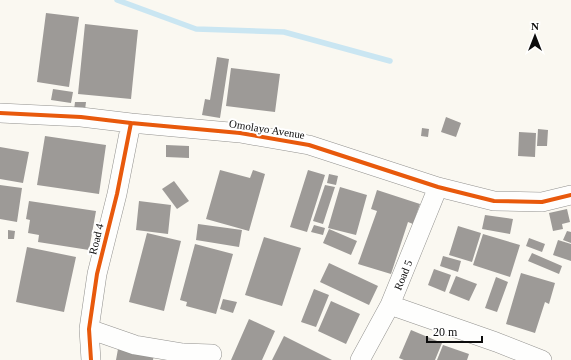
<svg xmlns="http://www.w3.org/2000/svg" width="571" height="360" font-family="'Times New Roman',serif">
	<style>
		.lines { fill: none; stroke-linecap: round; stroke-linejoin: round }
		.stream { stroke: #cae6f2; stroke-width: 5.5 }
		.building { fill: #9d9a97 }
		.minor-casing { stroke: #93928f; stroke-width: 20 }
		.minor { stroke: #fefefd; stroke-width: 19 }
		.cycleway-casing { stroke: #fff; stroke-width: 6 }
		.cycleway { stroke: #e8590c; stroke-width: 4 }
		.labels { text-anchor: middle; stroke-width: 4; stroke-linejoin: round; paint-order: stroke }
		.street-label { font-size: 11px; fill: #0c0c0c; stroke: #fff }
	</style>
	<rect width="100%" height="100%" fill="#faf8f1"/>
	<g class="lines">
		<path class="stream" d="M117,0L196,29L284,32L390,61"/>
	</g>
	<path class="building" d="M46,13L79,17L69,87L37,82Z
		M85,24L138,30L131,99L78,94Z
		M217,57L229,59L220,118L202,115L205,99L210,100Z
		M231,68L280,74L275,112L226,106Z
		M53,89L73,92L71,103L51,100Z
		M75,102H86L85,110H74Z
		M446,117L461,123L456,137L441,132Z
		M422,128L429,129L428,137L421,136Z
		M538,129L548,130L547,146H537Z
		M519,132L536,133L535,157L518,156Z
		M45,136L106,145L99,194L37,185Z
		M166,145L189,146V158L166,157Z
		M0,147L29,152L23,183L0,179Z
		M220,170L250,178L253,170L265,174L249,231L206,219Z
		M308,170L325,175L307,232L290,227Z
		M329,174L338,176L336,185L327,183Z
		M174,181L189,201L177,209L162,189Z
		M0,185L22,188L17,222L0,219Z
		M325,185L335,187L323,224L313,221Z
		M340,187L367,195L356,235L328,228Z
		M377,190L420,204L413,224L408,222L391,274L358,264L377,211L371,209Z
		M29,201L96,211L89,250L38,242L39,235L28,233L30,220L26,219Z
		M139,201L171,205L168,234L136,230Z
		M567,209L570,222L562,224L563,229L553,231L549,213Z
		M485,215L513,219L510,234L482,229Z
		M198,224L242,230L239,247L196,240Z
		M314,225L325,228L323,235L311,232Z
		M458,226L481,233L472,262L449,255Z
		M329,229L357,241L351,255L323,243Z
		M8,230L15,231L14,239H8Z
		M567,231L571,232V243L563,240Z
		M147,233L181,241L164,311L129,302Z
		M483,234L520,245L510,277L473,265Z
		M264,237L301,248L282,306L245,295Z
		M529,238L545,244L542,252L526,246Z
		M558,240L571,244V261L553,255Z
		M195,244L233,254L216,314L186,306L187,302L180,300Z
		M27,247L76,257L64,312L16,302Z
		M532,253L562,266L559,274L528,261Z
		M443,256L461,261L458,272L440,266Z
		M329,263L378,286L369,305L320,282Z
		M434,269L451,275L445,292L428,285Z
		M521,273L555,283L549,304L545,302L535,333L506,324Z
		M456,276L477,284L469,301L449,293Z
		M496,277L508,282L497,312L485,308Z
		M314,289L329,295L316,327L301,322Z
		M223,299L237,302L233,313L220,309Z
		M331,301L360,314L346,344L318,331Z
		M249,319L275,331L262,360H231Z
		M411,330L442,343L435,360H404L399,358Z
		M284,336L332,360H272Z
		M443,345L469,354L467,360H437Z
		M118,349L154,355L153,360H116Z"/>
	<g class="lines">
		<g class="minor-casing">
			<path id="minor" d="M0,113L81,117L131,123L240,133L309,145L438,187L494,201L542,202L571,195
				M390,305L496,342L542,360
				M89,329L135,345L183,353L212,354
				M91,360L89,329L97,274L117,194L131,123
				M360,360L390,305L438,187"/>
		</g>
		<use href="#minor" class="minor"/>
		<g class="cycleway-casing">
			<path id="cycleway" d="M0,113L81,117L131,123L240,133L309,145L438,187L494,201L542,202L571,195
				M91,360L89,329L97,274L117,194L131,123"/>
		</g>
		<use href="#cycleway" class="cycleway"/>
	</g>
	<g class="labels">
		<g class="street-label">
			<text transform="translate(267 129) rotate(9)" y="4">Omolayo Avenue</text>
			<text transform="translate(96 239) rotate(-76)" y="4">Road 4</text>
			<text transform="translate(403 275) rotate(-68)" y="4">Road 5</text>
		</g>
	</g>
	<g transform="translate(535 36)" stroke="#ffffff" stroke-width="3" paint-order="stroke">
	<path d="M0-3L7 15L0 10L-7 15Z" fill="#0c0c0c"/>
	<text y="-6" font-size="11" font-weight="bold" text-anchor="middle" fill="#0c0c0c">N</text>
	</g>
	<path d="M427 336v6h55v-6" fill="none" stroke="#0c0c0c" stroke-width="2"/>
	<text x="433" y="336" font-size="12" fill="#0c0c0c" stroke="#ffffff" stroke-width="3" paint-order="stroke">20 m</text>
</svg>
